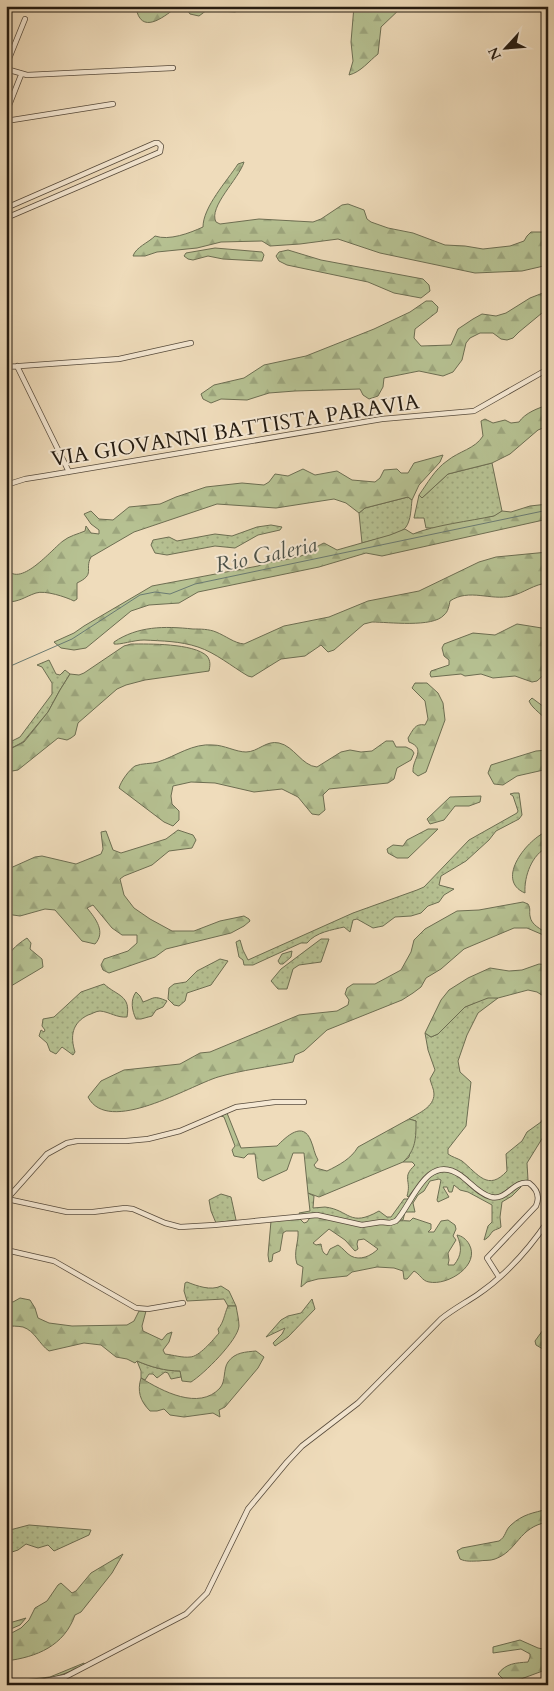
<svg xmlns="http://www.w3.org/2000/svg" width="554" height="1691" font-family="Cardo,serif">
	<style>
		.grass { fill: url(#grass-dots); stroke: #6d6e52 }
		.forest { fill: url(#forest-firs); stroke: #6d6e52; fill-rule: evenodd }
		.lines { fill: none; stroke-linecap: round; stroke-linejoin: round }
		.stream { stroke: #6b7b72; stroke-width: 1 }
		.minor-casing { stroke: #574b3c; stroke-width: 6 }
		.minor { stroke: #f5e8d3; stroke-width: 4.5 }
		.labels { text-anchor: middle; stroke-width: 4; stroke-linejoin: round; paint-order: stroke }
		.street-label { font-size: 21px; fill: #241b11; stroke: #f5e8d3 }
		.water-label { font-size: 22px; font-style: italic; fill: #4d534a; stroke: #f5e8d3 }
	</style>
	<defs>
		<pattern id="grass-dots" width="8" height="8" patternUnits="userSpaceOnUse" patternTransform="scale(1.25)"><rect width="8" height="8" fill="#b6c192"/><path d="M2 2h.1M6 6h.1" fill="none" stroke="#9ca57d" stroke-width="1.8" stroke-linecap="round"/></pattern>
		<pattern id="forest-firs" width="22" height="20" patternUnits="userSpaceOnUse" patternTransform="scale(1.25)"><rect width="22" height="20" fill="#b6c192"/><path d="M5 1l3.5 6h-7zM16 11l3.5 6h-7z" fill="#9ca57d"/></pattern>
	</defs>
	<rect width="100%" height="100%" fill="#efdcbb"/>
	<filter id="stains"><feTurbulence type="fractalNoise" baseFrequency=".004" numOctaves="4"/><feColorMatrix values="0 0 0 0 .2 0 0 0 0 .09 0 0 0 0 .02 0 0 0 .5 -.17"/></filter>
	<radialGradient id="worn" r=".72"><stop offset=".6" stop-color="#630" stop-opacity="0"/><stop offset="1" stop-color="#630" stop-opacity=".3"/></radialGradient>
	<path class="grass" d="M492,463L502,511L495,516L437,528H426L424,518H414L419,495L423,497L448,474Z
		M408,497L412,500C411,508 411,520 406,527C400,535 372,540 362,543L359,513L365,508Z
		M271,525L282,527L280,530L258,535L235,548L215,546L167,555L155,553L151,545L153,540L169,537L177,541L215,534L232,536L257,527Z
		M49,660L56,674L60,675L65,670L70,674L60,690L48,712L23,742L6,751V744L20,737L52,694V683L42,667L37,665Z
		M514,793H519L522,815L519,819L496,831L489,840L466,861L441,876L439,885L454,889L444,895L439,902L428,906L421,913L411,916L395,917L383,926L373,928L357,919L353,920L350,932L344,927C332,930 316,932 307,943H301L253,965H244L243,960L239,957L236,942L240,940L243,950L248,960L353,913L417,890L424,887L469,840L517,813L518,811L513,796L510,794Z
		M321,939H329L321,962L299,965L293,969L287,989H278L271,981L281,969Z
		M292,951L291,957L283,964H280L278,961L282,954Z
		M220,959L228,961L211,985L187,993L185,1001L179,1006L174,1005L168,999L169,988L174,984L186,982L197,971Z
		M104,984C117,996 131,995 127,1017C117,1018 110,1012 100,1011C96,1011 92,1014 88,1015C72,1023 70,1036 75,1052L73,1055L62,1047L56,1054L50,1051L47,1043L39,1036L41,1030L44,1032L45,1030L42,1026L43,1019L54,1017L81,992Z
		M136,992L140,996L143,1002C155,998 153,995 167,1001L163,1007L156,1010L152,1016L141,1019H136C132,1011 130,1000 136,992Z
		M488,997L498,998L478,1013L467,1035L458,1061L460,1072L471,1082L466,1126L448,1149V1154C452,1157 457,1158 462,1161C478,1174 488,1192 507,1171L506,1154L522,1141L527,1132L541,1122L548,1109V1129L527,1163L528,1180L518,1182L498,1196L488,1194L451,1170L431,1172L425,1176L408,1197L407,1196C412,1180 401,1178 415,1165L412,1162H403L409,1157L416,1121L409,1119C419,1113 434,1107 434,1094C434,1089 431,1084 430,1079L435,1070L428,1050L425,1033L431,1037L438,1034L465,1007Z
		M442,1171L452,1172L494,1198L520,1185L521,1187L512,1196L502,1202L500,1217L501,1227C499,1229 496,1229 493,1231C490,1234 489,1238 484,1240L488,1226L492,1222V1205L468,1192L460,1190L454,1185L452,1192H449L447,1187H443L449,1197L438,1202L437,1200L441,1180L439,1179L430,1181L424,1191L418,1195L413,1203L415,1212H405L403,1220H399C411,1199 418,1179 442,1171Z
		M308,1193L314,1196L313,1208C317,1208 321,1207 325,1207C350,1210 349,1228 379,1211L387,1217H391L404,1199H409L396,1220L358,1223L322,1214L300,1215L299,1213L310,1211Z
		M221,1194L231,1197L236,1220L216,1223L211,1211L209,1200Z
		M187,1282C197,1286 211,1291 221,1286L229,1291L236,1306H228L224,1299L187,1301L184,1291L185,1283Z
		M312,1299L315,1309L288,1337L275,1346L273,1343L282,1334L285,1328L266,1337L281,1320L288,1316L301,1313Z
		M137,1361C151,1367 165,1371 181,1371V1377L171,1379L168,1373L165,1372L157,1378L153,1374H149L145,1380L141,1378V1371Z
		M29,1525L91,1530L89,1535L54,1551L48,1545L38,1548L26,1544L18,1550L6,1554V1531Z"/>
	<path class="forest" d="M140,6H248L235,12L207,10L199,16L190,14L185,7H177C167,14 144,35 137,12Z
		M354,6H403L381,27L378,54C369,61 361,72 349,75L353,61L351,42Z
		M244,162C239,179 208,207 216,222L220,224L259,219L313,222L321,219L342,205L348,204L364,210L367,219L371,222L388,228L413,233L445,245L465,246L483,249L510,246L524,241L527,236L531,232H548V265L522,271L475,273L380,253L338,239L300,244L270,246L262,241L221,242L197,248L157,252L145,256H133C136,247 148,243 155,236C169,241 190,233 203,227C203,207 227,181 238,164Z
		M215,248L262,252L264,255L262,261H259L223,259L208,256L193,260L188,259L184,256L186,253Z
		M288,250L321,260L423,279L429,285L430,291L421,298L394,293L368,282L287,265L279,261L276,256L279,252Z
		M548,291V308L519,332L513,338L507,340L501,339L493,333H480L470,338L466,343L462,360L453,372L443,376L419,371L384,378L383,387L378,396L369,399L363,395L360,389L295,391L269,393L247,400L221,399L211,403L203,399L201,394L214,385L244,378L264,365L306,356L374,329L410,312L426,301H432L438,307L437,312L415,329L414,338L421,346L451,345L458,329L473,319L482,314L496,316L506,313L530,298Z
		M548,405V426L538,430L510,454L492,463L448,474L422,498L419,495C427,484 435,469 447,461C459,451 475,449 483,436L481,421L485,419L493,423L505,420L511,423L519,422C525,413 538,408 548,405Z
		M443,455L440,462L419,485L412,500L408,497L365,508L359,513L346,503L334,499L276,508L217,504L134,532L91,557C84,570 96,574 77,583V599L74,601C66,597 45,590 36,593C24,597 20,602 6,602V567C18,591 52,549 63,541C69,536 78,534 85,531L86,526L91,533L99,534V530L91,524L84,514L91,511L99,519L113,520L129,507L160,504L176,497L206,487L242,483L264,485L269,482L275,474L288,476L303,469L315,475L337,471L352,480L375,482L380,478L384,470L397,469L401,473H408L414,463Z
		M548,504V519L382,556L366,553L319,567L198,592L179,603L149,605L131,611L86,648L74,650L61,648L54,642L74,633L84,626L152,586L258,566C271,560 284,561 297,557C308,555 314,547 324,543L337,550L390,535L405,529L413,534C435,525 470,521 494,516L502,511L511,512L530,506Z
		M548,552V583C534,584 524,593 511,596C491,601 469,588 450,601C449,606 448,612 444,615C433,628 388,622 372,622L364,624L334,650L328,652L321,645L305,656L281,659L252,677L248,676C231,666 216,653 198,647C180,641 162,641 144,640C134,640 120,645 114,644V642C138,626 164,626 193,629C200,629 209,629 216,632C226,636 234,643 244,644L284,626L329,617L368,601L419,591L479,562L496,557Z
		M517,624L548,629V654L546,657L548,658V671L537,681L532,682L515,676L493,678L481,674L465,676L461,674L431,677L430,674L431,671L449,665V660L444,656L442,648L444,644L473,633L495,635Z
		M131,644C149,644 193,643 207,656C211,661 210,666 209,671L145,680L126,685L117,689L78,723L75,735L71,738L67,740L58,738L18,770L6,772V751L24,742L48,712L60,690L70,674L79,675L84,673L124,646Z
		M415,683H427L438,693L443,703L445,720L426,772L418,776L413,772C412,759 427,749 409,742L408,738C413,730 415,723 425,725L428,719L425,701L412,688Z
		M532,698L548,710V723C543,714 533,710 529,701Z
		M386,741H393L396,747H406L412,750L414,753L411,760L397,768L394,779L388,783L329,789L323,795L325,810L319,815L312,814L298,797L282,789L254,792L215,783L191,782L173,786L171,796L172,804L179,811V820L173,826L164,822L119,788C121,781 129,770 135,766C142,763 151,764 158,762C176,756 193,743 213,745C224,745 236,752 246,752C258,752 266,740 279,743C294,746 302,766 317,767L341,752L350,750L361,752L372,751Z
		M548,750V769L517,776L503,785L494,784L488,773L491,765L536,751Z
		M481,796L480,802L469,806H455L444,820L430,824L427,819L450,797Z
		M428,829H438L408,858H397L388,853L387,849L393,845L403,846L407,840Z
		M178,830L193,835L196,840L192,848L169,851L152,865L124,876L120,879L124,895L134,908L150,919L172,931H194L220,921L244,916L249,919L250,921L244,926L231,933L166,949L155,957L109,973L103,970L101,965L104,959L128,951L137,943V935H122L112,928L93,905L87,908C96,919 106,932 95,944L82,941L55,910L45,909L20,916L6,914V870L35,857L42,856L76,864L101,854L103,849L101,832L106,831L113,850L121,853L166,839Z
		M548,831V847C532,854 524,876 525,893C494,880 528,838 548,831Z
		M523,902L528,904C531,909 529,911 530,916C531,925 541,929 548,934V937L527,928H514L464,949L441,969L426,978L421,987L413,993L402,1000L327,1030L304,1051L295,1055L293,1062C268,1067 242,1070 218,1077C189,1086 108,1136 88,1097L101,1081L124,1070L180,1064L200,1053L210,1052L299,1015L337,1011L348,1005L349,1000L345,994L347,988L353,984H375L401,970L411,952L414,940L425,929L457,911L479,910Z
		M27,938L31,943L30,949L42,959L43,967L6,989C6,963 2,954 27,938Z
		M539,964L548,965V999L537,992L528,990L498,998H488L465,1007L438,1034L431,1037L425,1033L441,1000L449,990L468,978L490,968L509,971L522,970Z
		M227,1113L241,1148L277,1146C286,1137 303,1120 311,1141C314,1148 314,1153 318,1160L314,1165L316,1168L327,1171C339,1165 351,1159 358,1147L409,1119L416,1121C416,1138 416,1150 403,1162L319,1197L308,1193L304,1153H293L287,1170L263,1181L258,1178L255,1154H248L244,1158L234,1156L232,1150L235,1146L224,1117L221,1116Z
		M311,1216C328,1217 347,1225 362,1226C379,1226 393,1219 410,1221L413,1218L431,1224V1229L428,1232H434L441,1221L448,1220L455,1225L456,1229L453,1236L456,1240L448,1253L449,1260L448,1265H454C462,1255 462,1247 457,1235C462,1236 466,1239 469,1244C481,1265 448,1286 429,1282C422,1281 420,1274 414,1271L407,1279H404L403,1271L394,1268L377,1267L352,1272L347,1276L318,1279L307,1282L301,1287L303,1267L297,1264C293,1252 299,1242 298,1231H286L283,1233L280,1251L273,1254L272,1261L269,1262L268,1255L271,1221L299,1218L304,1223L307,1222ZM329,1229L345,1240L355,1251L358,1249L357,1244L358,1240L364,1239L378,1249C371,1256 360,1261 351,1256C347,1254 343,1248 338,1245L330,1249L327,1255C322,1253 322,1249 321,1244L316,1245L313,1243Z
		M20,1298L30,1300L35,1308L38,1318L49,1323L72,1326L127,1325L134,1321L139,1311H146L142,1326L143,1331L162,1340L167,1334L172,1332L169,1342L163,1350L165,1354C173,1355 183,1358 190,1357C199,1357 213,1340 219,1333L218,1329C224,1322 224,1315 228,1306H236C237,1312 239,1320 239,1326C238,1340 204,1374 191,1382L182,1381L180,1371C165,1371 151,1367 137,1361L135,1363L127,1359L116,1357L101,1345L84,1343L49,1351C39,1344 35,1331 23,1327C18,1326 11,1326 6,1326V1301L13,1302Z
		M548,1323V1352L536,1345L535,1341Z
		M256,1351L264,1357L258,1368L225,1407L219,1410L220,1417L213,1413L184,1417L170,1415L164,1409L157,1411H150C140,1401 137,1391 141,1378C162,1391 199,1411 220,1388C226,1381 223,1369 228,1362C235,1352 246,1352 256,1351Z
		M548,1509V1522C518,1527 518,1551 495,1559C490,1561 484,1560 479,1561C472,1561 466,1562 460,1559L457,1551L462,1548L499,1541C506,1537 505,1530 511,1525C523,1514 533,1513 548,1509Z
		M123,1554L112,1573L81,1612L75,1615C64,1646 37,1657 6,1661V1636L21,1628L29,1620L35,1608L47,1601L58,1585L61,1583L72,1593L76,1591L91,1573Z
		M26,1618L20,1625L6,1631V1624Z
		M520,1640L538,1648L548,1650V1669L521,1679L505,1681L498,1674C506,1663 516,1663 528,1662L530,1657V1654L521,1649L493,1653V1647Z
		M84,1663L85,1666L47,1680L6,1685V1682L50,1677Z"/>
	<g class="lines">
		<path class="stream" d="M6,668L72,639L140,595L155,592L170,594L195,584L548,510"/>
		<g class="minor-casing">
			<path id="minor" d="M6,66L25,19
				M6,69L27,75L173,68
				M6,113L21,75
				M6,121L113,104
				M6,208L155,143H158L161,146L160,152L6,218
				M6,356L7,367
				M17,366L69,472
				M6,367L119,359L191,343
				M6,485L25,479L44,476L382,419L474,411L548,369
				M7,1199L67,1212H93L125,1208L133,1209L165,1223L180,1227L214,1225L317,1215L362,1225L381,1222L390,1223L396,1221C412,1205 426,1152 460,1175C470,1182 479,1194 491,1197C507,1201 513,1180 529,1183C537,1189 540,1197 536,1206L487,1258L499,1277
				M6,1200L47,1154L67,1143L77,1141H126L148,1139L180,1131L236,1107L275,1102H304
				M6,1250L54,1261L136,1308L148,1309L183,1303
				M26,1685L65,1677L186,1614L207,1593L248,1509L287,1462L302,1446L358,1403L441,1319C452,1310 465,1303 477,1295C505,1276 529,1249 548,1221"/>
		</g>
		<use href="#minor" class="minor"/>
	</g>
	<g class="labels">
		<g class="street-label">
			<text transform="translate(235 430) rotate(-9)" y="7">VIA GIOVANNI BATTISTA PARAVIA</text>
		</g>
		<g class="water-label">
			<text transform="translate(266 554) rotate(-12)" y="8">Rio Galeria</text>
		</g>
	</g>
	<rect width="554" height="1691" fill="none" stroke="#efdcbb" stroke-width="25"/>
	<rect x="8" y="8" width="539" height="1676" fill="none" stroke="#241b11" stroke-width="2.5"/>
	<rect x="12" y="12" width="529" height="1666" fill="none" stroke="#241b11"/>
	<g transform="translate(506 48) rotate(244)" stroke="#f5e8d3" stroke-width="4" paint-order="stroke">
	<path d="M0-4L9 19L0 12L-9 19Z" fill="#241b11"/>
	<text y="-8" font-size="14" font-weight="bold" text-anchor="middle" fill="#241b11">N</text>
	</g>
	<rect width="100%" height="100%" filter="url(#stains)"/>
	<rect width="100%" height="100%" fill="url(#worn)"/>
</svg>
